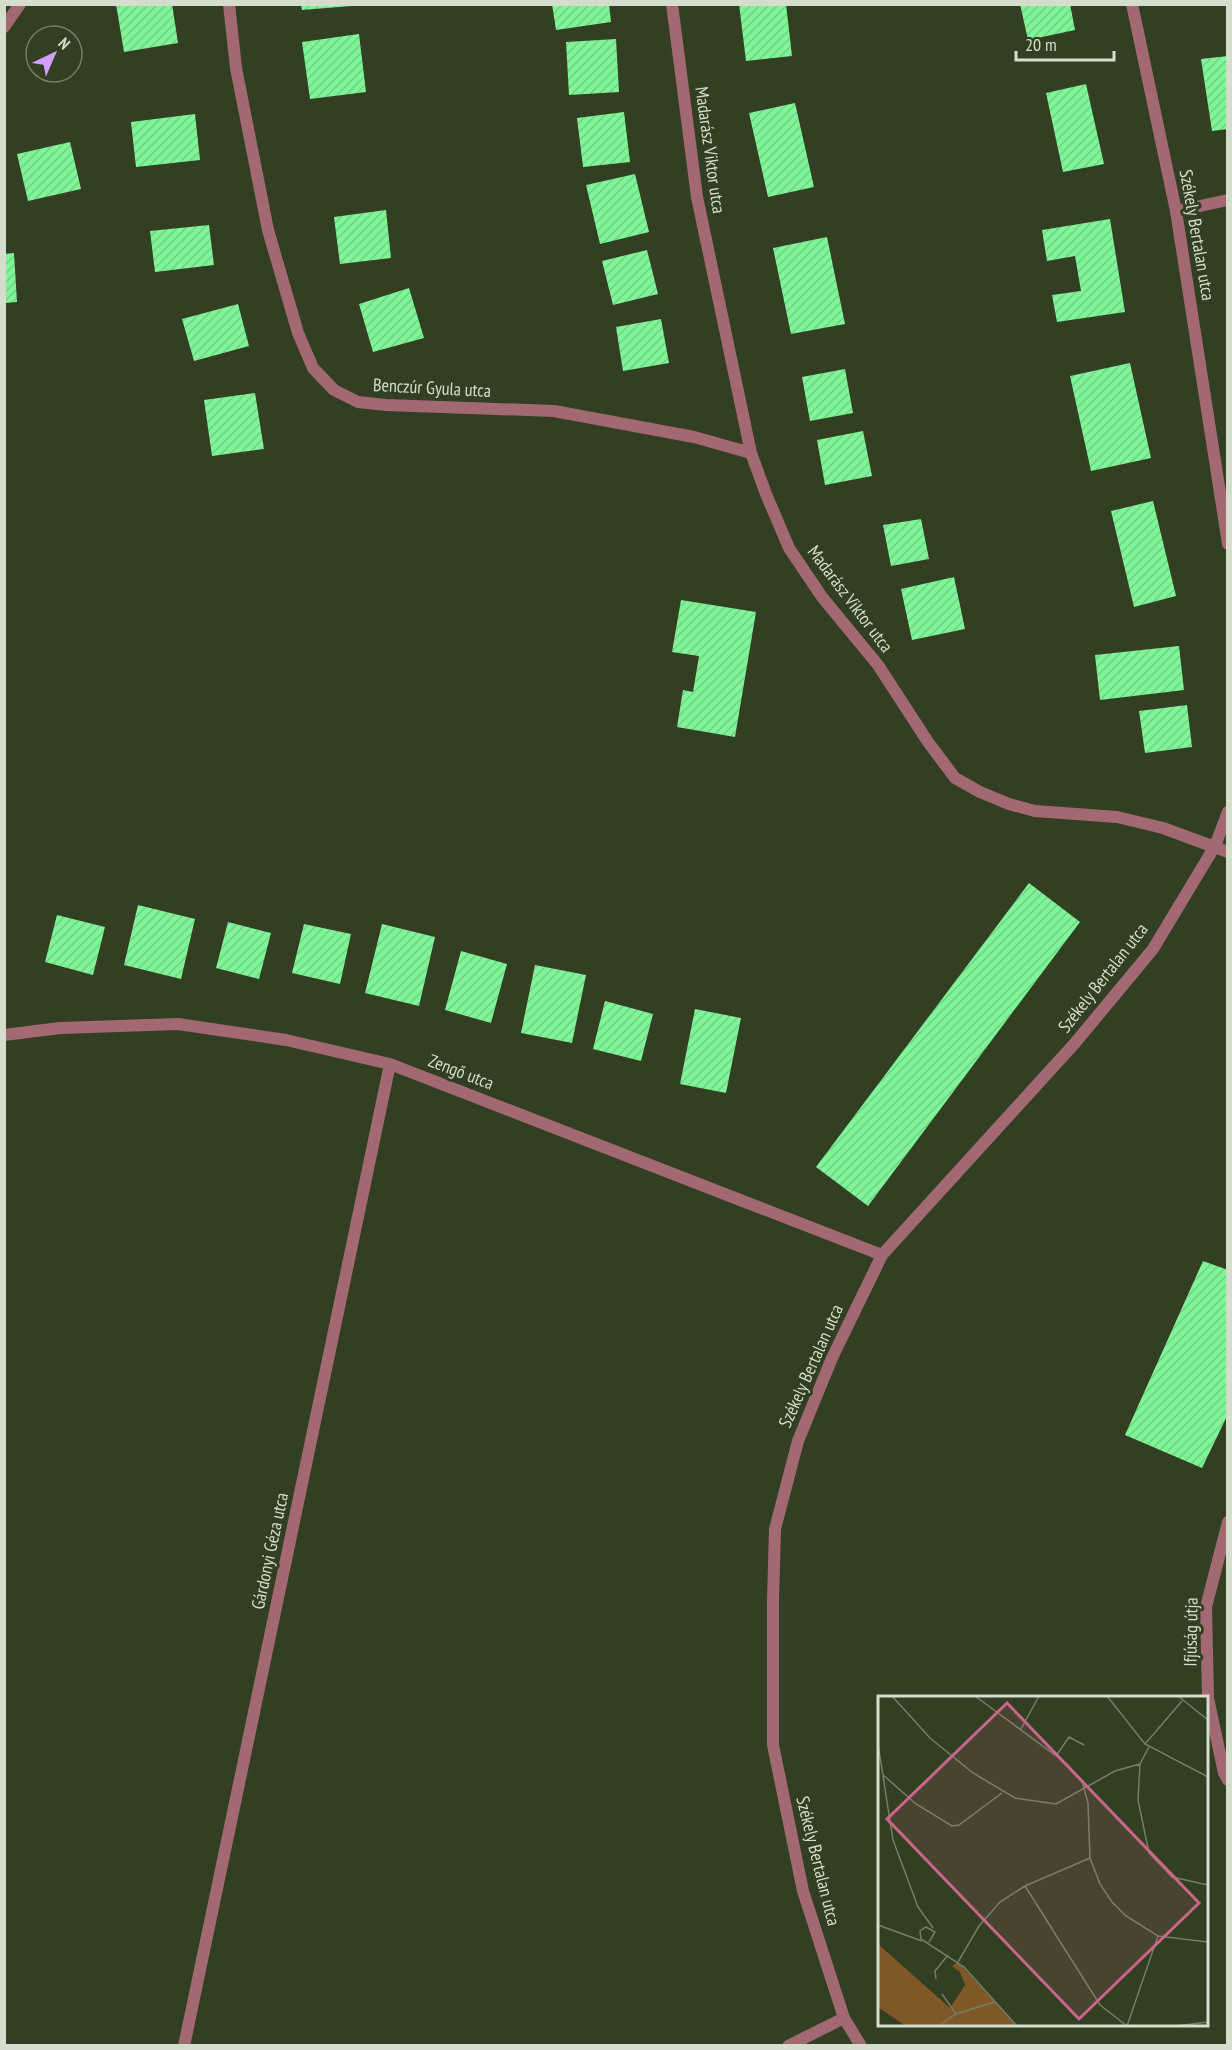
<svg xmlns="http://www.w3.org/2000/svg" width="1232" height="2050" font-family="'PT Sans Narrow',sans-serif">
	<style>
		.building { fill: url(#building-hatch) }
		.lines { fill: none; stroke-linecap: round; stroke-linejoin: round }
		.street { stroke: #a36973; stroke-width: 12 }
		.labels { text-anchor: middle; stroke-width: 6; stroke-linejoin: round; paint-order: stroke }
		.street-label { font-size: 18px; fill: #d5ddcc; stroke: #323f23 }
		.inset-road { fill: none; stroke: #737e67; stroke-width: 1.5 }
		.view { fill: #ca6788; fill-opacity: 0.15; stroke: #ca6788; stroke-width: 3 }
		.inset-edge { fill: none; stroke: #d5ddcc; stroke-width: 3 }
	</style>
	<defs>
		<pattern id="building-hatch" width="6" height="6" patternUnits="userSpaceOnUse" patternTransform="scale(1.5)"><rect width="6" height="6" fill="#7ff598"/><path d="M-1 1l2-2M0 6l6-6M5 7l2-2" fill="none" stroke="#72d186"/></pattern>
	</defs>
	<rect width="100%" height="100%" fill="#323f23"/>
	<path class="building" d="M116,4H172L178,43L124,52Z
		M301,4H351V6L302,10Z
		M552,4H609L611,22L556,30Z
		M739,4H786L792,56L746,61Z
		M1020,4H1070L1075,30L1028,40Z
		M359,34L366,92L310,99L302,42Z
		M616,39L619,92L569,95L566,42Z
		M1228,56V129L1212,131L1201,59Z
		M1086,84L1104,164L1063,172L1046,93Z
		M795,103L814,187L768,197L749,113Z
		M624,112L630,162L583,167L577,118Z
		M195,114L200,160L136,167L131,122Z
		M70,142L81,189L28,201L17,154Z
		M635,174L649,232L600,244L586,185Z
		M386,210L391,258L340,264L334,217Z
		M1110,219L1125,312L1057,322L1052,295L1081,291L1075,256L1047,261L1042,230Z
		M209,225L214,265L155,272L150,231Z
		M827,237L845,324L791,334L773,248Z
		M647,250L658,294L613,305L602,261Z
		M14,253L17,302L4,303V254Z
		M409,288L424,338L373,352L359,304Z
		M238,304L249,346L194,361L182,319Z
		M661,319L669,363L623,371L616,327Z
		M1130,363L1151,458L1091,471L1070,376Z
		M845,369L853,413L810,421L802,377Z
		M255,393L264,449L212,456L204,400Z
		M863,431L872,476L825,485L817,440Z
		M1153,501L1176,596L1134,607L1111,511Z
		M921,519L929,559L891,566L883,525Z
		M954,577L965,629L912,640L901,589Z
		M681,600L756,612L735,737L677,727L683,690L693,692L699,656L672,652Z
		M1179,646L1184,690L1100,700L1095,655Z
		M1187,705L1192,747L1145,753L1139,711Z
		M1029,883L1080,922L868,1206L816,1167Z
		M138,905L195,919L181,979L124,965Z
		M57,915L105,927L93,975L45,962Z
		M228,922L271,933L259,979L216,968Z
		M304,924L351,934L340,984L292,973Z
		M382,924L435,937L419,1006L365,993Z
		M461,951L507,964L491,1023L445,1010Z
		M535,965L586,975L572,1043L521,1033Z
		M605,1001L653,1014L641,1061L593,1049Z
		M695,1009L741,1018L726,1093L680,1084Z
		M1203,1261L1228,1270V1414L1202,1468L1125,1435Z"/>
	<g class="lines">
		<path class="street" d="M229,4L236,68L268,230L298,333L313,368L334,390L358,402L386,405L554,411L694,437L751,453
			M672,4L697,197L751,453L766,494L789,548L822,597L878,665L928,742L955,778L980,792L1009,804L1035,811L1117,817L1163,828L1228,852
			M1132,4L1176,211L1228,544
			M4,27L20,4
			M1176,211L1228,200
			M4,1035L60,1028L178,1024L286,1040L390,1064L882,1255
			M1228,1522L1206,1607L1208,1698L1224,1773L1228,1780
			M184,2046L390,1064
			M788,2046L844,2018
			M861,2046L844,2018L803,1891L773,1745V1601L775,1529L798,1441L832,1358L882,1255L1075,1043L1153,949L1215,846L1228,812"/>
	</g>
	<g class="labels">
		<g class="street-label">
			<text transform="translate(710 150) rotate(82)" y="6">Madarász Viktor utca</text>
			<text transform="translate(1197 235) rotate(80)" y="6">Székely Bertalan utca</text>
			<text transform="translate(432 388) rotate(3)" y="6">Benczúr Gyula utca</text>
			<text transform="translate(850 599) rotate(53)" y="6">Madarász Viktor utca</text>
			<text transform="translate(1103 978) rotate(-52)" y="6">Székely Bertalan utca</text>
			<text transform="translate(461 1072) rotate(21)" y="6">Zengő utca</text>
			<text transform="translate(811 1366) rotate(-66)" y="6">Székely Bertalan utca</text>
			<text transform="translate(270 1551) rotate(-78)" y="6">Gárdonyi Géza utca</text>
			<text transform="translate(1191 1632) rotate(-89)" y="6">Ifjúság útja</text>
			<text transform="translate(818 1861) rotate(76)" y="6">Székely Bertalan utca</text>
		</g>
	</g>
	<g transform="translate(878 1696)">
		<rect width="330" height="330" fill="#323f23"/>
		<path d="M0,248L72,312L87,289L82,276L74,270L80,266L139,330H28L0,311Z" fill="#805727"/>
		<path class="inset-road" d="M14,0L52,42L95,77L137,102L178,108L237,75L262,68M97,0L189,68L204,85L210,107L212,162L222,188L234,206L248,220L280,240L330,246M229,0L267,48L330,81M300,0L330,24M143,33L161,0M0,48L15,144L40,211L55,232M267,48L304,5M271,51L262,68L260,104L271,157L294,181L330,189M178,60L191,41L206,49M4,78L38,108L74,130L81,129L124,97M147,190L222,309L249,330M0,229L44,245M51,246L57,236L48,231L42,235L43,243L86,271L139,330M80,266L101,230L122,206L147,190L212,162M58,283L57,275L70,259M64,298L78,318M60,330L78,318L116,306M249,330L280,240M298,330L330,326"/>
		<path class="view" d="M129,7L321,207L201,323L9,123Z"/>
		<rect width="330" height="330" class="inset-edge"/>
	</g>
	<rect width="1232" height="2050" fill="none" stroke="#d5ddcc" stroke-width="12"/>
	<g transform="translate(54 54) rotate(44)"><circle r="28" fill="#323f23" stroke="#737e67" stroke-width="1.5"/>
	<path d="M0-4.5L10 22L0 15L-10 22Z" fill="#d29dfd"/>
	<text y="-9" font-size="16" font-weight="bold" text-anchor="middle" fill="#d5ddcc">N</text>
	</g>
	<path d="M1016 51v9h98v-9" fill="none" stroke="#d5ddcc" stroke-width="3"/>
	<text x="1025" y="51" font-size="18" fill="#d5ddcc" stroke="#323f23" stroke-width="4.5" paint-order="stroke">20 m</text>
</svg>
